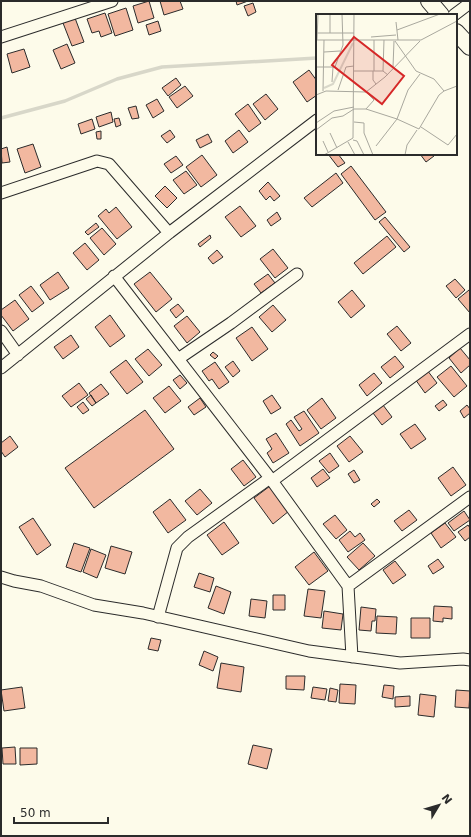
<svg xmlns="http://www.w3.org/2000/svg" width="471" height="837" font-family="'DejaVu Sans',sans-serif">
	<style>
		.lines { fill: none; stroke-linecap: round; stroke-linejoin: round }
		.stream { stroke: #d8d7c9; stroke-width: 3.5 }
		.building { fill: #f2b8a0; stroke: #2b2b2b }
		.street-casing { stroke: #2b2b2b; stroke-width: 13 }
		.secondary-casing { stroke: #2b2b2b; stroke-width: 18 }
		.street { stroke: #fdfbea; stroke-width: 11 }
		.secondary { stroke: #fdfbea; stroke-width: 16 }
		.inset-river { fill: none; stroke: #d8d7c9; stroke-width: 2 }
		.inset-road { fill: none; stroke: #a9a89e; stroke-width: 1 }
		.view { fill: #d62828; fill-opacity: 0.15; stroke: #d62828; stroke-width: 2 }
		.inset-edge { fill: none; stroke: #2b2b2b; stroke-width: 2 }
	</style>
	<rect width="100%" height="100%" fill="#fdfbea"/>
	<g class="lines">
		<path class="stream" d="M1,118L65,101L117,79L162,67L317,58"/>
	</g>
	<path class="building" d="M149,1L154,18L138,23L133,6Z
		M160,1H180L183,9L164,15Z
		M236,1H248L237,5Z
		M253,3L256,12L248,16L244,6Z
		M126,8L133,30L115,36L108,14Z
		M105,13L112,33L101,37L99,31L92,33L87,19Z
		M75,18L84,42L72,46L63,23Z
		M158,21L161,31L149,35L146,25Z
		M67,44L75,63L61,69L53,50Z
		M24,49L30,67L12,73L7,54Z
		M309,70L317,81V95L307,102L293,82Z
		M176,78L181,85L168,96L162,88Z
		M185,86L193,96L177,108L169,97Z
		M266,94L278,109L265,120L253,104Z
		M157,99L164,111L153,118L146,105Z
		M248,104L261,123L249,132L235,114Z
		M136,106L139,118L132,119L128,108Z
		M111,112L113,122L99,127L96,117Z
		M119,118L121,125L116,127L114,119Z
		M92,119L95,129L81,134L78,124Z
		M170,130L175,137L167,143L161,136Z
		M239,130L248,142L233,153L225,141Z
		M101,131V139H97L96,132Z
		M208,134L212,142L200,148L196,140Z
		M33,144L41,167L25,173L17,149Z
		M7,147L10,162L2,163L1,149Z
		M328,154H338L345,163L338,167Z
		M420,154H432L434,156L426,162Z
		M202,155L217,175L201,187L186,167Z
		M176,156L183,165L171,173L164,164Z
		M351,166L386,212L375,220L341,174Z
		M186,171L197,185L184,194L173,180Z
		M336,173L343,183L312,207L304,198Z
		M268,182L280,196L274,201L270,196L266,200L259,191Z
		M165,186L177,198L167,208L155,196Z
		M240,206L256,226L241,237L225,217Z
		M116,207L132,227L117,239L98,216L106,209L109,213Z
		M277,212L281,219L271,226L267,220Z
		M385,217L410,247L404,252L379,222Z
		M96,223L99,227L88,235L85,232Z
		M102,228L116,244L104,255L90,238Z
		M210,235L211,238L200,247L198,244Z
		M387,236L396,247L363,274L354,263Z
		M85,243L99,260L87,270L73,253Z
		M273,249L288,268L275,278L260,259Z
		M217,250L223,257L213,264L208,258Z
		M58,272L69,288L50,300L40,285Z
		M150,272L172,299L156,312L134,284Z
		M268,274L275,283L261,293L254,284Z
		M455,279L465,290L456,298L446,286Z
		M31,286L44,303L32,312L19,295Z
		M352,290L365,306L351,318L338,302Z
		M469,290L470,292V313L458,299Z
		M15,300L29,319L13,331L1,315V310Z
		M178,304L184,311L176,318L170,310Z
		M273,305L286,320L272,332L259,317Z
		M110,315L125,336L110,347L95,327Z
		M187,316L200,332L187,343L174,326Z
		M397,326L411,343L401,351L387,334Z
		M252,327L268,349L252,361L236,338Z
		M71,335L79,347L63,359L54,347Z
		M460,348L470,360V365L461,373L449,358Z
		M148,349L162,365L149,376L135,359Z
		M213,352L218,356L215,359L210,355Z
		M395,356L404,367L390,378L381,367Z
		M126,360L143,382L127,394L110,372Z
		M233,361L240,371L233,377L225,367Z
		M215,362L229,382L219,389L212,379L209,381L202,371Z
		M451,366L467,386L454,397L437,377Z
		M427,370L437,383L425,393L415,379Z
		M374,373L382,383L367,396L359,385Z
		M180,375L187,383L180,389L173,380Z
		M79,383L88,395L71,407L62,396Z
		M101,384L109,394L96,403L89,393Z
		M169,386L181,401L165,413L153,398Z
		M91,395L96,403L92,406L86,399Z
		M272,395L281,408L271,414L263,401Z
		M200,398L206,407L194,415L188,407Z
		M322,398L336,418L321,429L307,410Z
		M443,400L447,405L439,411L435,406Z
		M83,402L89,410L83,414L77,407Z
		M383,405L392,417L382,425L373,413Z
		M467,405L470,409V413L464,418L460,411Z
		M145,410L174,449L94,508L65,468Z
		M304,411L319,433L300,446L286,424L291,420L299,431L302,429L294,417Z
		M415,424L426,439L411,449L400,434Z
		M276,433L289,453L273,463L267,453L272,449L266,439Z
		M10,436L18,447L5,457L1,451V443Z
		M350,436L363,452L349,462L337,446Z
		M330,453L339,466L329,473L319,461Z
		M243,460L256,477L244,486L231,469Z
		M453,467L466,485L451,496L438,478Z
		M323,469L330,478L317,487L311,478Z
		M354,470L360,480L354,483L348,474Z
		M270,486L289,511L273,524L254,498Z
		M200,489L212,503L197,515L185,501Z
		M170,499L186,520L168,533L153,512Z
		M377,499L380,502L374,507L371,504Z
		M409,510L417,520L402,531L394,521Z
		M464,511L470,520L454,531L448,523Z
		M335,515L347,530L336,539L323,524Z
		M33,518L51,545L37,555L19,527Z
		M224,522L239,543L222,555L207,535Z
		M445,523L456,537L441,548L431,533Z
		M468,525L470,528V537L465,541L458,532Z
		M350,531L355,537L360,533L365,540L348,552L339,540Z
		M74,543L90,548L81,572L66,567Z
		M363,543L375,556L359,570L347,557Z
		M111,546L132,552L125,574L105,568Z
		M91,549L106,555L97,578L83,572Z
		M314,552L328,571L309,585L295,567Z
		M438,559L444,567L433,574L428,566Z
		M395,561L406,575L393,584L383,570Z
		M199,573L214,578L210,592L194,587Z
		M216,586L231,592L224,614L208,608Z
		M308,589L325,591L321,618L304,616Z
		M273,595H285V610H273Z
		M251,599L267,601L265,618L249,616Z
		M434,606L452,607V619L443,618V622L433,621Z
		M361,607L376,609L375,621H372L371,631L359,630Z
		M324,611L343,614L341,630L322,628Z
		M377,616L397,617L396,634L376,633Z
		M411,618H430V638H411Z
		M151,638L161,640L158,651L148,649Z
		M204,651L218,657L213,671L199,665Z
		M221,663L244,667L241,692L217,688Z
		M286,676H305L304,690L286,689Z
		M340,684L356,685L355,704L339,703Z
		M384,685L394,686L393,699L382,697Z
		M22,687L25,708L4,711L1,690Z
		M313,687L327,689L325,700L311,698Z
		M330,688L338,690L336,702L328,701Z
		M456,690L470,691L469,708L455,707Z
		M420,694L436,696L434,717L418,715Z
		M410,696V706L395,707V697Z
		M253,745L272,749L267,769L248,764Z
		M15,747L16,764H3L2,748Z
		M20,748H37V764L20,765Z"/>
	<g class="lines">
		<g class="street-casing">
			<path id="street" d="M454,15L470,3
				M1,37L112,1
				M1,193L97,161L109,164L169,233
				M114,276L270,478L348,586L352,657
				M1,331L18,355
				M178,359L231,323L297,274
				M1,368L169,233L317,120
				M272,481L470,334
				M1,577L14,581L41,586L94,605L143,613L309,651L400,663L463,659L470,660
				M348,586L470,497
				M158,617L177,548L188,537L270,478"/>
		</g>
		<g class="secondary-casing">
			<path id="secondary" d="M429,1L441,15
				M456,32L470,47"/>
		</g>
		<use href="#street" class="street"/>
		<use href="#secondary" class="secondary"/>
	</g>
	<g transform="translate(316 14)">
		<rect width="141" height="141" fill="#fdfbea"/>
		<path class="inset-river" d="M8,74L17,70L37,29"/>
		<path class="inset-road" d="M80,8L82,26M81,16L124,0M0,19H38M14,19V0M55,23L80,21M0,26H105L141,7M1,26L2,0M79,27L100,57L118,65L128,77L141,72M8,38L24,37M0,53H19L27,31L26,0M77,53L78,27M38,57H67L72,61M57,57V66L60,70M58,57V26M67,57L68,26M16,68L17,53M22,76L30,53L38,52M7,77L8,26M0,81L10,77L50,78L69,63L104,27M50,95L81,105L92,76L104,60M38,108L48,109V119L57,141M0,109L18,97L38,93M105,113L132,131L141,120M0,116L16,104L27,102L38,95H50L58,86L50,78M14,119L21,134M37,126L41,127L48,141M7,127L12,138M32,128L39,141M60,132L81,105L103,115L123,81L128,77M8,141L37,124L38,0M89,141L91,131L101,116"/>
		<path class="view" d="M38,23L88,62L66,90L16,51Z"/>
		<rect width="141" height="141" class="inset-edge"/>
	</g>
	<rect width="471" height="837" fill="none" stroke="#2b2b2b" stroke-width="4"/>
	<g transform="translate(439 805) rotate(52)" stroke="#fdfbea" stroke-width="3" paint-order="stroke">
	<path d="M0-3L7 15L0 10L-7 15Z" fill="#2b2b2b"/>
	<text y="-6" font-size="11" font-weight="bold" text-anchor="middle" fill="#2b2b2b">N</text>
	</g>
	<path d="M14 817v6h94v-6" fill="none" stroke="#2b2b2b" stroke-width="2"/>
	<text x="20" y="817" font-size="12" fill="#2b2b2b" stroke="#fdfbea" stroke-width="3" paint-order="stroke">50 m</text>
</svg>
